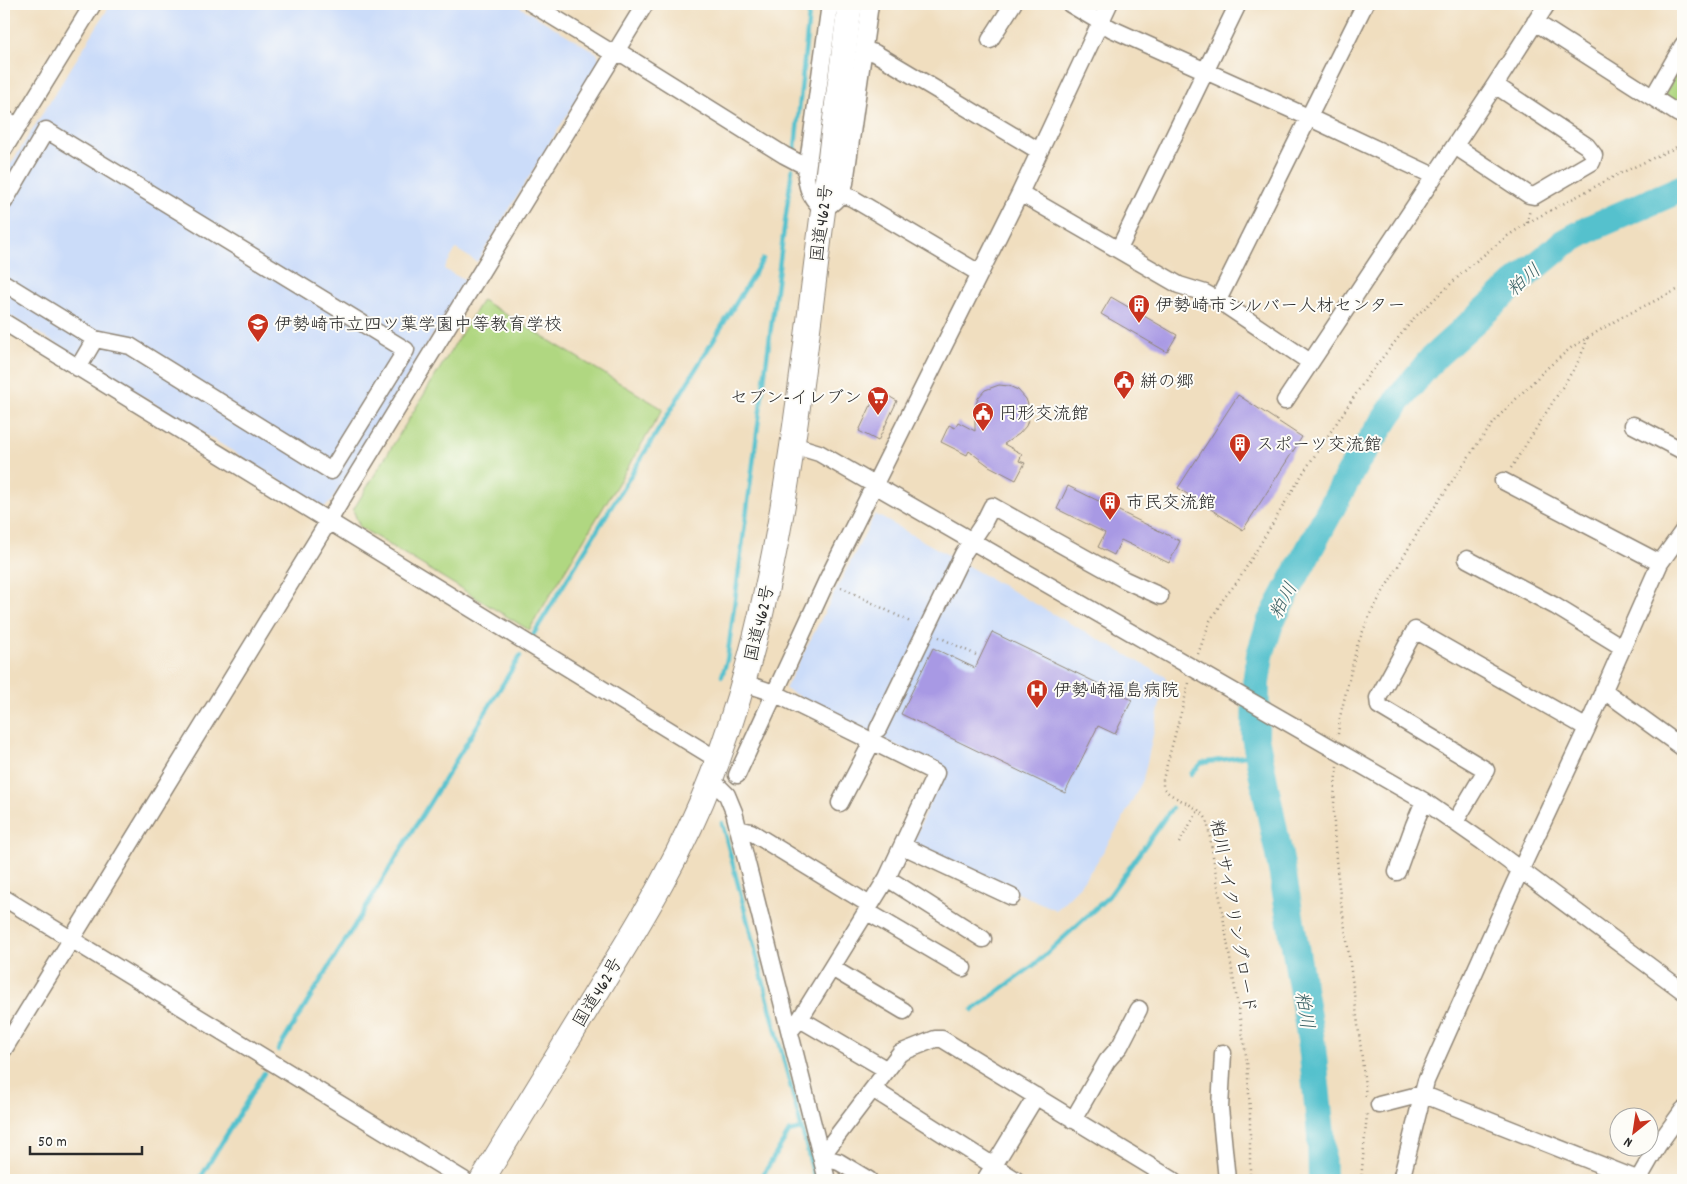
<svg xmlns="http://www.w3.org/2000/svg" width="1687" height="1184" font-family="Dekko,'Klee One',sans-serif">
	<style>
		.built { fill: #cbdcf9 }
		.green { fill: #b0d781; stroke: #6e8156 }
		.lines { fill: none; stroke-linecap: round; stroke-linejoin: round }
		.stream { stroke: #54c1cd; stroke-width: 4.5 }
		.river { stroke: #54c1cd; stroke-width: 28 }
		.building { fill: #a899e4 }
		.minor-casing { stroke: #8e8475; stroke-width: 19 }
		.highway-casing { stroke: #8e8475; stroke-width: 26 }
		.path { stroke: #8e8475; stroke-width: 2.5; stroke-dasharray: 1 4; stroke-linecap: butt }
		.minor { stroke: #fff; stroke-width: 16 }
		.highway { stroke: #fff; stroke-width: 24 }
		.labels { text-anchor: middle; stroke-width: 4; stroke-linejoin: round; paint-order: stroke }
		.street-label { font-size: 18px; fill: #2b2b2b; stroke: #fdfcf7 }
		.poi-label { font-size: 18px; fill: #2b2b2b; stroke: #fdfcf7; text-anchor: start }
		.water-label { font-size: 19px; font-style: italic; fill: #396064; stroke: #fdfcf7 }
	</style>
	<rect width="100%" height="100%" fill="#fdfcf7"/>
	<filter id="ink" filterUnits="userSpaceOnUse"><feTurbulence type="fractalNoise" baseFrequency=".02" numOctaves="2"/><feDisplacementMap in="SourceGraphic" scale="10" xChannelSelector="R" yChannelSelector="G"/><feConvolveMatrix kernelMatrix="1 2 1 2 8 2 1 2 1" color-interpolation-filters="sRGB"/></filter>
	<filter id="wash" filterUnits="userSpaceOnUse"><feTurbulence type="fractalNoise" baseFrequency=".0096" numOctaves="4" result="noise"/><feDisplacementMap in="SourceGraphic" scale="20" xChannelSelector="R" yChannelSelector="G"/><feGaussianBlur stdDeviation="1.12" result="paint"/><feColorMatrix in="noise" values="0 0 0 0 0 0 0 0 0 0 0 0 0 0 0 0 0 1.4 0 .05"/><feComposite in="paint" operator="in"/></filter>
	<g filter="url(#wash)">
		<rect width="100%" height="100%" fill="#f0debf"/>
		<path class="built" d="M111,4H515L597,53L600,61L477,262L456,249L444,269L466,281L330,503L324,507L4,312V175Z
			M875,514L1166,677L1143,780L1120,824L1095,865L1077,889L1056,910L912,845L943,769L785,689Z"/>
		<path class="green" d="M1683,62V108L1668,100L1666,92Z
			M482,300L663,409L529,630L360,527L353,510Z"/>
		<g class="lines">
			<path class="stream" d="M795,148L810,4
				M533,635L763,259
				M722,676L727,660L792,169
				M1191,774L1202,763L1258,754
				M722,823L815,1180
				M973,1010L1034,965L1109,896L1172,808
				M278,1050L520,656
				M4,1061L10,1052
				M199,1180L264,1073
				M760,1180L789,1132L801,1129"/>
			<path class="river" d="M1322,1180L1321,1135L1312,1046L1282,870L1255,737L1256,683L1260,655L1270,623L1356,462L1400,398L1433,358L1517,282L1564,243L1593,227L1683,188"/>
		</g>
		<g id="blocks">
			<path class="building" d="M1111,297L1177,335L1167,352L1101,314Z
				M999,385L1009,386L1018,390L1026,399L1029,407V417L1026,426L1019,434L1004,444L1022,454L1019,461L1025,463L1016,480L989,466L969,451L967,455L941,442L949,425L955,428L958,422L975,431V408L978,398L985,390Z
				M878,390L897,401L878,441L859,431Z
				M1238,395L1302,437L1243,530L1178,488Z
				M1068,486L1180,541L1169,563L1121,540L1114,555L1098,547L1105,533L1057,509Z
				M992,632L1132,700L1115,734L1098,726L1065,793L901,714L933,648L975,668Z"/>
		</g>
	</g>
	<g filter="url(#ink)">
		<use href="#blocks" fill-opacity="0" stroke="#8e8475" stroke-width="1"/>
		<g class="lines">
			<g class="minor-casing">
				<path id="minor" d="M532,4L614,54L624,55L784,155L807,167
					M830,4L806,177C808,192 812,199 823,209C835,203 841,196 845,183L870,4
					M1070,4L1112,29L1308,117L1434,176
					M1535,22L1677,113L1683,116
					M990,40L1013,4
					M864,50L875,53L1039,151
					M1653,97L1683,45
					M4,118L18,127
					M1455,146L1529,195L1534,196L1592,162L1594,155L1587,146L1495,85
					M4,149L93,4
					M1020,193L1179,285L1205,293L1218,300L1310,362
					M841,194L852,198L979,273
					M4,202L46,130L406,350L331,471L130,346L95,339L4,283
					M1119,249L1238,4
					M1218,300L1365,4
					M4,322L718,760
					M78,368L95,339
					M1285,401L1495,85L1547,4
					M1633,425L1683,451
					M793,445L819,453L1424,801L1483,842L1683,991
					M1503,481L1660,563
					M1467,559L1555,606L1622,647
					M744,683L774,693L936,773L887,878L800,1019L790,1031
					M1603,690L1683,748
					M878,729L963,554L983,524L992,506L1125,580L1160,596
					M737,775L827,580L1020,193L1109,4
					M711,779L727,795L734,812L827,1180
					M840,803L872,742
					M1455,822L1486,770L1379,706L1378,698L1415,630L1587,728
					M738,829L751,832L870,905
					M903,846L1012,897
					M1397,872L1414,825L1424,801
					M887,878L983,939
					M4,898L464,1180
					M866,911L963,968
					M832,968L904,1011
					M800,1019L887,1070
					M4,1049L328,522L645,4
					M1223,1053L1220,1108L1227,1180
					M874,1090L1016,1180
					M1379,1105L1422,1094L1639,1180
					M1073,1120L1107,1061L1120,1046L1139,1009
					M869,1180L839,1162L821,1157L900,1053L935,1039H942L1173,1180
					M985,1180L1036,1096
					M1401,1180L1426,1081L1514,884L1587,728L1652,581L1660,563L1683,531
					M1638,1180L1658,1145L1683,1110"/>
			</g>
			<g class="highway-casing">
				<path id="highway" d="M482,1180C522,1114 563,1048 603,982C644,916 684,849 712,776C771,622 792,460 812,297C824,199 837,101 850,4"/>
			</g>
			<path class="path" d="M1680,146L1682,132
				M1527,223L1530,209
				M1511,468L1577,364L1585,346L1587,338
				M841,587L912,623
				M939,637L976,655
				M1198,654L1210,621L1224,598L1238,581L1303,473L1370,373L1415,317L1470,266L1506,237L1527,223L1617,175L1683,144
				M1189,683L1163,779V788C1176,802 1197,803 1207,820L1247,1061L1250,1111V1180
				M1338,734L1340,717L1357,646L1370,614L1421,527L1476,446L1499,416L1546,369L1572,347L1622,317L1683,287
				M1337,767C1329,825 1338,884 1347,941C1354,993 1361,1045 1366,1097
				M1179,843L1199,809
				M1361,1180L1367,1114"/>
			<use href="#minor" class="minor"/>
			<use href="#highway" class="highway"/>
		</g>
	</g>
	<defs>
		<g id="building-pin" transform="scale(1.125)"><path d="M0 17L-7.5 6A9.5 9.5 0 1 1 7.5 6Z" fill="#c8321e" stroke="#fdfcf7"/><path d="M-4-6H4V6H1V3H-1V6H-4ZM-2.5-4.3h1.7v1.8h-1.7ZM.8-4.3h1.7v1.8H.8ZM-2.5-1h1.7V.8h-1.7ZM.8-1h1.7V.8H.8Z" fill="#fff"/></g>
		<g id="school-pin" transform="scale(1.125)"><path d="M0 17L-7.5 6A9.5 9.5 0 1 1 7.5 6Z" fill="#c8321e" stroke="#fdfcf7"/><path d="M0-5L7-2L0 1L-7-2ZM-4 1L0 2.5L4 1V4Q0 6-4 4Z" fill="#fff"/></g>
		<g id="civic-pin" transform="scale(1.125)"><path d="M0 17L-7.5 6A9.5 9.5 0 1 1 7.5 6Z" fill="#c8321e" stroke="#fdfcf7"/><path d="M-.6-6.5H3V-4.5H.6V-3L4-1V1h2V6H-6V1h2V-1L-.6-3ZM-1.2 2.5V6h2.4V2.5Z" fill="#fff"/></g>
		<g id="supermarket-pin" transform="scale(1.125)"><path d="M0 17L-7.5 6A9.5 9.5 0 1 1 7.5 6Z" fill="#c8321e" stroke="#fdfcf7"/><path d="M-6-5.5h2.5l.6 2H6L4.5 2H-2.5L-4.4-4H-6ZM-1.5 3.2a1.3 1.3 0 1 0 .1 0ZM3 3.2a1.3 1.3 0 1 0 .1 0Z" fill="#fff"/></g>
		<g id="hospital-pin" transform="scale(1.125)"><path d="M0 17L-7.5 6A9.5 9.5 0 1 1 7.5 6Z" fill="#c8321e" stroke="#fdfcf7"/><path d="M-5-5h3v3.5h4V-5h3V5h-3V1.5h-4V5h-3Z" fill="#fff"/></g>
	</defs>
	<g fill-rule="evenodd">
		<use href="#building-pin" x="1139" y="305"/>
		<use href="#school-pin" x="258" y="324"/>
		<use href="#civic-pin" x="1124" y="381"/>
		<use href="#supermarket-pin" x="878" y="397"/>
		<use href="#civic-pin" x="983" y="413"/>
		<use href="#building-pin" x="1240" y="444"/>
		<use href="#building-pin" x="1110" y="502"/>
		<use href="#hospital-pin" x="1037" y="690"/>
	</g>
	<g class="labels">
		<g class="street-label">
			<text transform="translate(821 223) rotate(-83)" y="6">国道462号</text>
			<text transform="translate(759 623) rotate(-77)" y="6">国道462号</text>
			<text transform="translate(1234 916) rotate(80)" y="6">粕川サイクリングロード</text>
			<text transform="translate(597 992) rotate(-59)" y="6">国道462号</text>
		</g>
		<g class="poi-label">
			<text x="1155" y="311">伊勢崎市シルバー人材センター</text>
			<text x="274" y="330">伊勢崎市立四ツ葉学園中等教育学校</text>
			<text x="1140" y="387">絣の郷</text>
			<text x="862" y="403" text-anchor="end">セブン-イレブン</text>
			<text x="999" y="419">円形交流館</text>
			<text x="1256" y="450">スポーツ交流館</text>
			<text x="1126" y="508">市民交流館</text>
			<text x="1053" y="696">伊勢崎福島病院</text>
		</g>
		<g class="water-label">
			<text transform="translate(1523 279) rotate(-41)" y="7">粕川</text>
			<text transform="translate(1282 600) rotate(-62)" y="7">粕川</text>
			<text transform="translate(1306 1010) rotate(81)" y="7">粕川</text>
		</g>
	</g>
	<rect width="1687" height="1184" fill="none" stroke="#fdfcf7" stroke-width="20"/>
	<g transform="translate(1634 1132) rotate(210)"><circle r="24" fill="#fdfcf7" stroke="#a9a8a5"/>
	<path d="M0-4L9 19L0 12L-9 19Z" fill="#c8321e"/>
	<text y="-8" font-size="14" font-weight="bold" text-anchor="middle" fill="#2b2b2b">N</text>
	</g>
	<path d="M30 1146v8h112v-8" fill="none" stroke="#2b2b2b" stroke-width="2.5"/>
	<text x="38" y="1146" font-size="15" fill="#2b2b2b" stroke="#fdfcf7" stroke-width="4" paint-order="stroke">50 m</text>
</svg>
